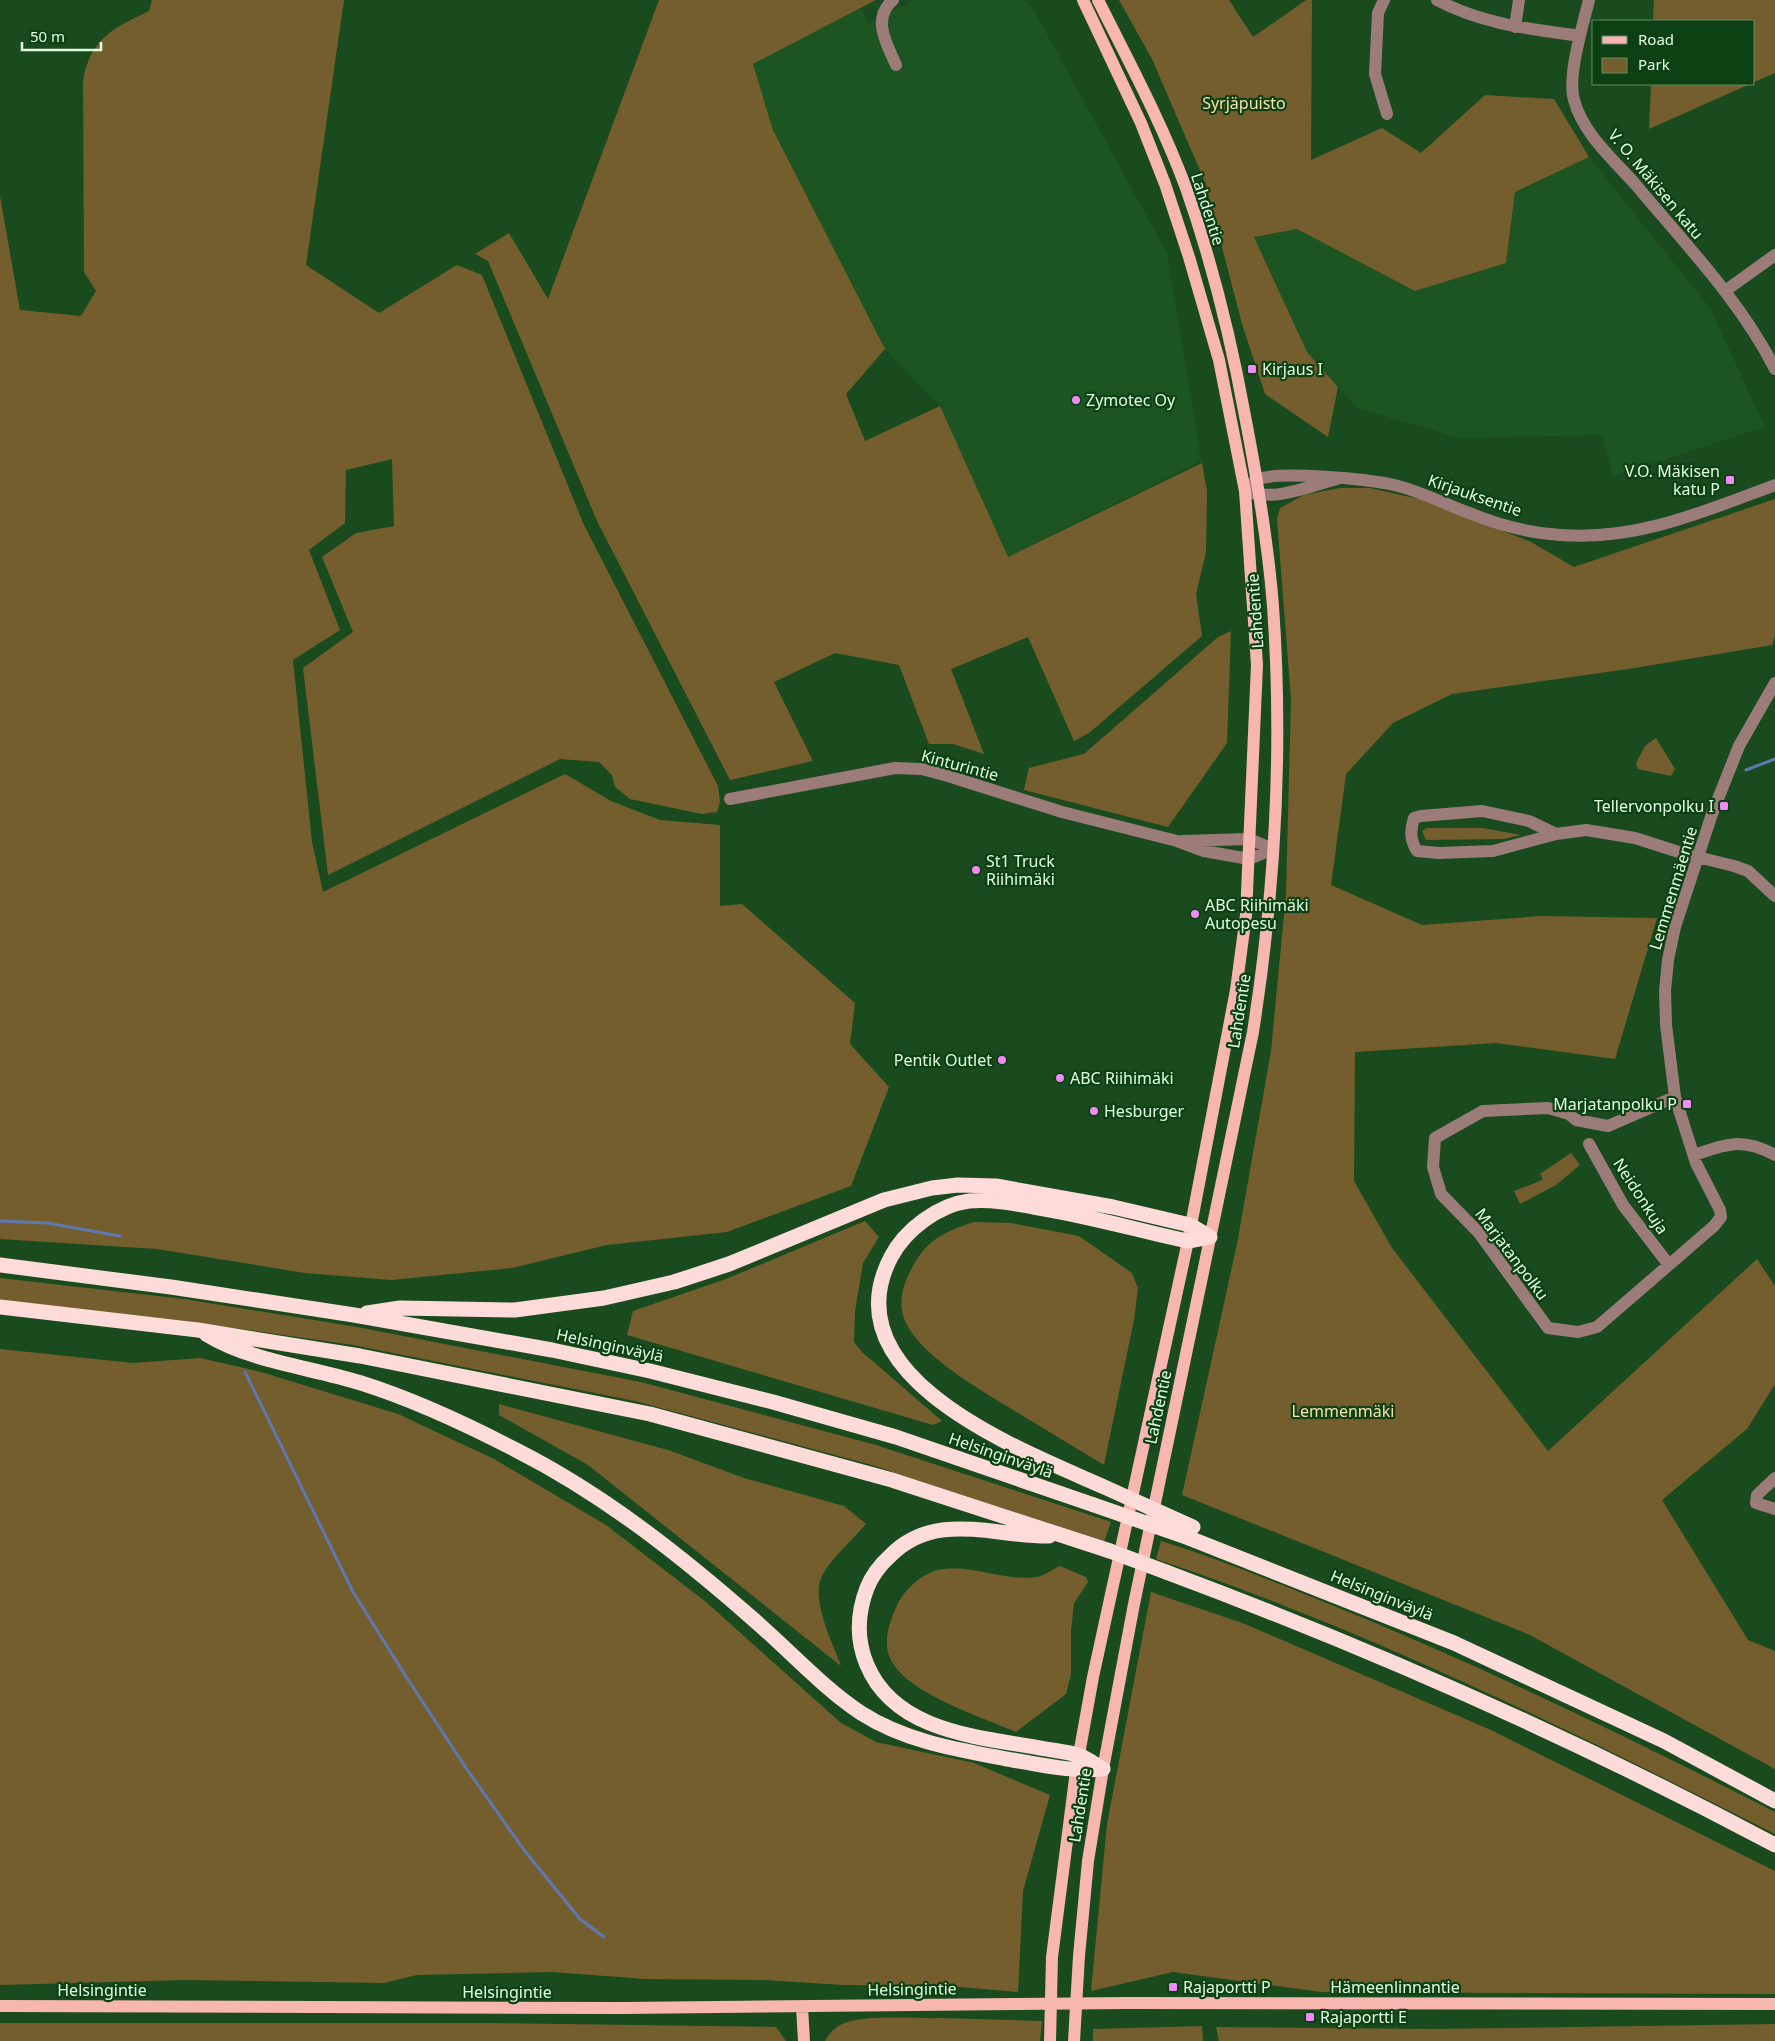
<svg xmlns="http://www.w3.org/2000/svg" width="1775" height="2041" font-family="'Noto Sans',sans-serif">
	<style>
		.built { fill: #1c5521 }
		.green { fill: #745e2e }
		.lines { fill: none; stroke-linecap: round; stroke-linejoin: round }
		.stream { stroke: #5f79b0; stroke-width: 3 }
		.minor { stroke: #9c7c79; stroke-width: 12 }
		.major { stroke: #f8b6b0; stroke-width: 12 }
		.highway { stroke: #fcdbd8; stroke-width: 15 }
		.major-bridge { stroke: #f8b6b0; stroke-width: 12 }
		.highway-bridge { stroke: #fcdbd8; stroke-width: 15 }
		.poi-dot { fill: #f08bf6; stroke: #0d4113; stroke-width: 2 }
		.labels { text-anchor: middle; stroke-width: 4.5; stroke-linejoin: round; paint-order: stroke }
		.park-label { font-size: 16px; fill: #fae1ac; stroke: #0d4113 }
		.street-label { font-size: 16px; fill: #e2fde2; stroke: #0d4113 }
		.poi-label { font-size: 16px; fill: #e2fde2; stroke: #0d4113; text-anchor: start }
	</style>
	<rect width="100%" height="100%" fill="#1a4b1e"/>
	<path class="built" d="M915,0H1022L1031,5L1167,253L1201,461L1008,557L940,406L885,349L773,130L753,63L861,8L868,23Z
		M1589,157L1710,308L1765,427L1613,476L1602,435L1460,438L1357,408L1307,352L1254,237L1297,229L1416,291L1506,263L1515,192Z"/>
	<path class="green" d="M152,0H344L306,265L379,313L457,265L482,275L584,525L718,786L720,802L717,812L702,814L630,799L615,787L612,775L599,762L560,759L328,875L303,668L353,632L322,557L356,533L394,526L392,459L346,470L345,523L309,550L340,630L293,660L312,842L323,892L565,774L611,801L660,820L720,825V906L742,904L855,1003L850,1044L889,1087L851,1186L727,1232L607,1245L512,1268L391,1280L305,1273L157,1249L0,1239V196L20,310L81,316L96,291L84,272L83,81C90,39 113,28 149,11Z
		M659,0H876L753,64L773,130L885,349L846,394L865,441L940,406L1008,557L1202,463L1207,491L1206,552L1196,594L1202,636L1089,733L1074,741L1028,637L951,669L984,754L953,744H929L899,665L835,653L774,682L813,761L730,780L597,521L488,261L475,254L509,233L548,299Z
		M1119,0H1229L1253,37L1306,0H1312L1311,160L1382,128L1421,153L1485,95L1554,99L1589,157L1515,192L1506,263L1415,291L1297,229L1254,237L1307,352L1338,387L1328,437L1265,394L1242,324L1205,182L1152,59Z
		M1654,0H1775V73L1754,82V21H1653Z
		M1651,84H1750L1649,129Z
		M1340,488H1370L1419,499L1531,542L1574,567L1775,499V635L1772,645L1635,668L1452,694L1393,723L1346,774L1331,885L1422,925L1541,916L1657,918L1615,1059L1496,1043L1355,1052L1354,1181L1392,1248L1548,1451L1757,1259L1775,1286V1384L1747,1429L1662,1500L1748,1640L1775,1651V1769L1528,1634L1182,1495L1237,1244L1271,1051L1286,894L1291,699L1277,519L1280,508L1304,495Z
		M1231,631L1227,743L1168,827L1024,790L1029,768L1084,754L1218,637Z
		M1656,738L1675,769L1671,776L1638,769L1636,763L1645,746Z
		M1427,828H1483L1521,835L1504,839L1426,840L1422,831Z
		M1571,1153L1580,1165L1556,1185L1520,1204L1514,1191L1540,1181L1543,1179L1540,1174Z
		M865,1221L879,1237L863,1263L855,1311L854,1342L862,1352L942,1421L933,1425L627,1335L633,1311L726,1279Z
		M974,1222L1011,1223L1079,1236L1132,1273L1138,1288L1134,1320L1104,1465C1077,1449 1050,1432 1023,1416C990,1395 914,1355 903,1315C899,1301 903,1286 909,1274C924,1241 941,1233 974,1222Z
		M0,1278L184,1299L357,1327L641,1382L876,1445L1111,1522L1104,1542L872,1465L635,1401L353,1345L179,1320L0,1301Z
		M0,1349L133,1363L200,1358L261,1372L398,1414L494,1459L606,1525L706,1602L841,1723L876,1742L974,1763L1050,1795L1023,1891L1018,1992L947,1986L843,1985L764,1980L645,1979L552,1972L417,1975L384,1983L185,1980L0,1985Z
		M499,1404L668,1450L744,1478L844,1506L866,1524C853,1539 832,1558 823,1574C809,1598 833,1643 841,1666L588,1465L499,1415Z
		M1161,1541C1220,1559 1276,1583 1334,1606C1484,1667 1630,1738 1775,1812V1834C1574,1732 1371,1631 1156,1559Z
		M1060,1566L1086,1577L1088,1582L1074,1603L1071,1631V1674L1066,1694L1016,1732C982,1717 905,1693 890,1658C883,1642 889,1624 895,1610C902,1592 919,1575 938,1570C972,1563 1003,1582 1037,1577C1044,1576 1053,1569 1060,1566Z
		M1151,1592L1245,1624L1491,1730L1775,1871V1994L1321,1992L1173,1972L1091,1991L1107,1824Z
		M943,2018L1042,2021L1040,2041H825C829,2034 834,2028 842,2024C864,2014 917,2019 943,2018Z
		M0,2023H493L776,2027L786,2041H0Z
		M1775,2024V2041H1219L1216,2027L1432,2029Z
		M1202,2026L1203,2041H1093V2029Z"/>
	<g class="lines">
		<path class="stream" d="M1746,770L1775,759
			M0,1221L47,1223L120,1236
			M245,1372L353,1592L405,1675L466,1768L524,1850L580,1919L604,1937"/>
		<path class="minor" d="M893,0C871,19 887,44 896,65
			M1384,0L1378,13L1375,74L1387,114
			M1437,0C1482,24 1530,29 1580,36
			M1589,0C1583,25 1567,76 1574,100C1583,134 1614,160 1636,185C1685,244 1740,300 1775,369
			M1515,27L1519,0
			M1725,291L1775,255
			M1337,479C1307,487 1274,502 1245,491C1248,488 1253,481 1258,479C1282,471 1368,479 1394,485C1421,491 1446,505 1472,514C1499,525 1530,533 1560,535C1637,541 1705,511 1775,485
			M730,799L895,768L922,769L948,776L1062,812L1177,841L1204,851L1249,859L1273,849
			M1556,834L1493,851L1439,853L1417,851C1410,840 1410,831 1414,818L1421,816L1482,811L1529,821L1556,834L1586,830L1635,838L1685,854L1734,866L1748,871L1775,896
			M1182,841L1249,839L1273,849
			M1675,1097L1608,1126L1576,1120L1569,1114L1548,1108L1483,1111L1435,1138L1433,1167L1441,1194L1479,1233L1548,1328L1578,1332L1597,1327L1714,1226L1721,1217L1720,1210L1696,1163L1675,1097L1666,1025L1665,991L1668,960L1675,927L1712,814L1739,746L1775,683
			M1589,1144L1623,1205L1669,1265
			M1694,1155C1727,1144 1742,1137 1775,1155
			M1775,1478L1757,1495L1756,1503L1775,1509"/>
		<path class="major" d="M1126,2003L1775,2004
			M0,2006L623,2008L1015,2004
			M802,2007L804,2041
			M1050,2041L1052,1957L1076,1771L1093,1677L1188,1241L1236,990L1246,915L1257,665L1245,491L1219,360L1189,257L1165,184L1141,123L1083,0
			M1074,2041L1079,1956L1088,1861L1103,1769L1134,1604L1253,1032C1275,892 1283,747 1273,606C1268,542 1257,478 1245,416C1231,339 1212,262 1186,188C1162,123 1129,62 1098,0"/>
		<path class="highway" d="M0,1265L171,1287L354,1315L552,1350L650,1371L773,1402L896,1437L1094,1505
			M0,1307L198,1330L360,1356L650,1414L892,1480L1110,1551
			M367,1313L400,1308L515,1310L604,1298L674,1282L729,1264L884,1200L932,1188L958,1185L996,1186L1113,1207L1190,1225L1210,1237
			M206,1334C252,1362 310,1367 361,1383C415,1400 466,1424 516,1450C603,1494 680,1555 753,1619C789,1650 822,1687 861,1713C906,1742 960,1750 1012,1760C1044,1765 1070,1772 1103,1769
			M1102,1486C1021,1450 828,1377 891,1257C905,1230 938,1205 969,1201C990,1199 1012,1203 1033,1207C1085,1215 1136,1230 1188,1241L1210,1237
			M1049,1536C995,1537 936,1510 891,1555C881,1564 872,1575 867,1588C857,1614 856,1639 867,1665C896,1734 983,1737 1046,1749C1057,1751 1070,1752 1080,1756C1088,1758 1095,1765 1103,1769
			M1189,1538L1454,1643L1664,1741L1775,1801
			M1166,1572C1375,1650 1578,1740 1775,1845"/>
		<path class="major-bridge" d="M1015,2004L1126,2003"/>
		<path class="highway-bridge" d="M1102,1486L1193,1527
			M1094,1505L1189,1538
			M1110,1551L1166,1572"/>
	</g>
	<g class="poi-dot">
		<rect x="1247" y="364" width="10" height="10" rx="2.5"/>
		<circle cx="1076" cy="400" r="5"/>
		<rect x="1725" y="475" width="10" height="10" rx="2.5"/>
		<rect x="1719" y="801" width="10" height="10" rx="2.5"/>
		<circle cx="976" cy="870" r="5"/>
		<circle cx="1195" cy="914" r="5"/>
		<circle cx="1002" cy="1060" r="5"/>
		<circle cx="1060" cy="1078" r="5"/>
		<rect x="1682" y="1099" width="10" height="10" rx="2.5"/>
		<circle cx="1094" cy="1111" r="5"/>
		<rect x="1168" y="1982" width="10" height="10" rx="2.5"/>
		<rect x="1305" y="2012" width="10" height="10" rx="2.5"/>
	</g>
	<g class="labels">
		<g class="park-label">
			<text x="1244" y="109">Syrjäpuisto</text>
			<text x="1343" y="1417">Lemmenmäki</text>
		</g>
		<g class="street-label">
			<text transform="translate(1656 184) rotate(50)" y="6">V. O. Mäkisen katu</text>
			<text transform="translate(1208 209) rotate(72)" y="6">Lahdentie</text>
			<text transform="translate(1475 495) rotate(19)" y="6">Kirjauksentie</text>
			<text transform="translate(1255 611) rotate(-94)" y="6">Lahdentie</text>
			<text transform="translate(960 765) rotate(15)" y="6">Kinturintie</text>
			<text transform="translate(1673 888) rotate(-73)" y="6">Lemmenmäentie</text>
			<text transform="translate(1239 1011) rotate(-81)" y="6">Lahdentie</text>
			<text transform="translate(1641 1196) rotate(57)" y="6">Neidonkuja</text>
			<text transform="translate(1512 1254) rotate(53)" y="6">Marjatanpolku</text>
			<text transform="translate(610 1345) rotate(12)" y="6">Helsinginväylä</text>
			<text transform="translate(1158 1407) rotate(-78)" y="6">Lahdentie</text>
			<text transform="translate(1001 1455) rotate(19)" y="6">Helsinginväylä</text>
			<text transform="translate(1382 1595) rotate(22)" y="6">Helsinginväylä</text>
			<text transform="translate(1080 1805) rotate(-81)" y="6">Lahdentie</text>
			<text x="1395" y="1993">Hämeenlinnantie</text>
			<text transform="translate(912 1989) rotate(-1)" y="6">Helsingintie</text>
			<text x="102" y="1996">Helsingintie</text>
			<text x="507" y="1998">Helsingintie</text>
		</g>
		<g class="poi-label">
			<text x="1262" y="375">Kirjaus I</text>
			<text x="1086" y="406">Zymotec Oy</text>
			<text x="1720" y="477" text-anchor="end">V.O. Mäkisen<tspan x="1720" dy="18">katu P</tspan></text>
			<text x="1714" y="812" text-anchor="end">Tellervonpolku I</text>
			<text x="986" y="867">St1 Truck<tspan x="986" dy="18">Riihimäki</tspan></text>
			<text x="1205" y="911">ABC Riihimäki<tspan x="1205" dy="18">Autopesu</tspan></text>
			<text x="992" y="1066" text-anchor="end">Pentik Outlet</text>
			<text x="1070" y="1084">ABC Riihimäki</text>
			<text x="1677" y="1110" text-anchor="end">Marjatanpolku P</text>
			<text x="1104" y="1117">Hesburger</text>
			<text x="1183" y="1993">Rajaportti P</text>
			<text x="1320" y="2023">Rajaportti E</text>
		</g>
	</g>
	<rect x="1592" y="20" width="162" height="65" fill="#0d4113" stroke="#628c66"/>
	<rect x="1602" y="36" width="25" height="8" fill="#f8b6b0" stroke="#628c66"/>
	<text x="1638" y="45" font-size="15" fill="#e2fde2">Road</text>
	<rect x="1602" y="58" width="25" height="15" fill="#745e2e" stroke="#628c66"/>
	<text x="1638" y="70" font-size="15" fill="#e2fde2">Park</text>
	<path d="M22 42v8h79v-8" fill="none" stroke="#e2fde2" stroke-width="2.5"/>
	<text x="30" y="42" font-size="15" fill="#e2fde2" stroke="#0d4113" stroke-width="4" paint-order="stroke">50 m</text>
</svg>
